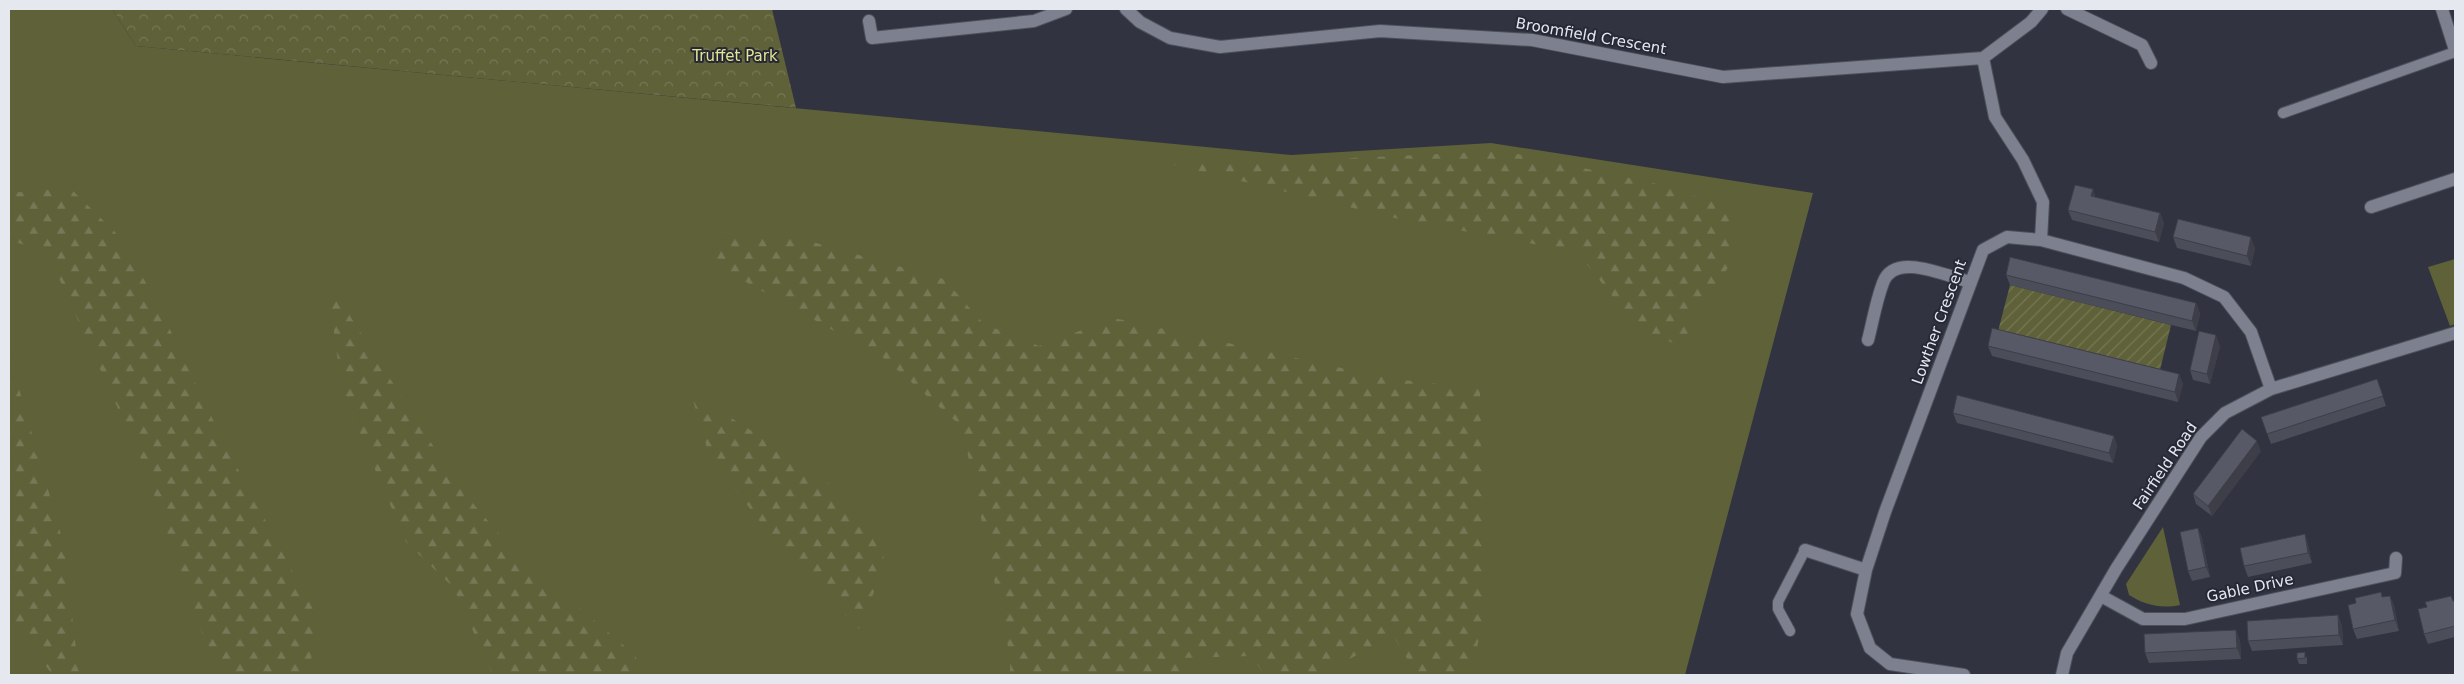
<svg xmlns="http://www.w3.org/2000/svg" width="2464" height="684" font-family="'DejaVu Sans',sans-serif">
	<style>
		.grass { fill: #5f6139 }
		.forest { fill: url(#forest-firs) }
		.park { fill: url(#park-crowns) }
		.garden { fill: url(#garden-furrows) }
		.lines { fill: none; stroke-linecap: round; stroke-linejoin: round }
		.service-casing { stroke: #4e505b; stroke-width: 12 }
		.minor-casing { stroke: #4e505b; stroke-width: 14 }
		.service { stroke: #7d808f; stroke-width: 10 }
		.minor { stroke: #7d808f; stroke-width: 12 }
		.wall { fill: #4b4d59 }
		.shaded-wall { fill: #3d3e48 }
		.building { fill: #575967; stroke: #3d3e48 }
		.labels { text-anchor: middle; stroke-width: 4; stroke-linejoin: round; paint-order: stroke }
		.street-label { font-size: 15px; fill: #e6e8f0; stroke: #272936 }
		.park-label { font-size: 15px; fill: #e2e592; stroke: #272936 }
	</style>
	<defs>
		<pattern id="forest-firs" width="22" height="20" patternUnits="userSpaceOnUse" patternTransform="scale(1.25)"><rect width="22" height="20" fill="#5f6139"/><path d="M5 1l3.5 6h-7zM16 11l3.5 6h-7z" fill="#767856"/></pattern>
		<pattern id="park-crowns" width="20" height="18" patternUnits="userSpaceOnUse" patternTransform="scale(1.25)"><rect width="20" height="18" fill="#5f6139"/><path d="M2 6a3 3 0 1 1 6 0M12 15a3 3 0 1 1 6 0" fill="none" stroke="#767856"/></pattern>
		<pattern id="garden-furrows" width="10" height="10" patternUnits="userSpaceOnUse" patternTransform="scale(1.25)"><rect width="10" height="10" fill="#5f6139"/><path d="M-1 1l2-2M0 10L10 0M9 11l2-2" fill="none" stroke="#767856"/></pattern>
	</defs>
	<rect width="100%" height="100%" fill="#313340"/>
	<path class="grass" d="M9,9H112L136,46L1291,155L1491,143L1813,193L1685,675H9Z
		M2455,259V324L2450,326L2428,267Z
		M2163,527L2180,605C2161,609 2145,605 2129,595L2126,584Z"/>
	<path class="forest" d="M1504,151L1662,185L1733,209L1730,265L1698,310L1682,347L1638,328L1577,252L1403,220L1158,161L1330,159Z
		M70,188L116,233L155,298L224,443L315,613L310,675H224L202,633L144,466L47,252L9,240V193Z
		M726,232L809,241L944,279L984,324L1039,346L1114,318L1387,378L1480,389L1485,605L1472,675H1417L1393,636L1340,664L1328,675H1264L1252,656L1182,658L1186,675H1010V656L962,427L885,359L706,260Z
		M327,280L460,488L516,554L635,655L642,675H493L453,587L406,542L342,392Z
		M9,354L64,545L79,675H53L9,621Z
		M691,393L768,441L829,484L886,548L874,592L859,629L774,540L709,455Z"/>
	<path class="park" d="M112,9H772L796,108L136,46Z"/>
	<path class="garden" d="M2010,285L2171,325L2158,378L1996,339Z"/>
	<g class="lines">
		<g class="service-casing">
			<path id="service" d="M2283,113L2455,52
				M1790,631L1778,609V602L1805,550"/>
		</g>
		<g class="minor-casing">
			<path id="minor" d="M1126,9L1140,22L1170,38L1220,47L1380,31L1532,40L1723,77L1983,58L2031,22L2042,9
				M2067,9L2142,45L2151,63
				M2442,9L2455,50
				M869,21L872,38L1034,21L1066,9
				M1983,58L1995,117L2023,160L2043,202L2041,240
				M2371,207L2455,179
				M1868,340C1873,321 1876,301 1883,283C1894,251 1946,276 1970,282
				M1805,550L1866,570
				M2101,596L2143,619H2185L2395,573L2396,558
				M1964,675L1890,664L1870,648L1857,614L1866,570L1885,512L1983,250L2007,237L2041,240L2184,278L2224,297L2251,332L2271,389
				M2062,675L2067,653L2116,569L2201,437L2225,413L2271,389L2455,333"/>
		</g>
		<use href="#service" class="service"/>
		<use href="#minor" class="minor"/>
	</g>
	<path class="wall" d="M2093,189L2095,197L2160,213L2164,223L2159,242L2072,220L2068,210Z
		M2173,237L2255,248L2251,266L2177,248Z
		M2006,275L2196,303L2200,314L2196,331L2010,285Z
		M1988,346L2179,374L2183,384L2178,402L1992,356Z
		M2220,346L2210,384L2193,380L2190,370Z
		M2377,379L2386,406L2271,444L2261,417Z
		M1953,413L2114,436L2117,446L2113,463L1957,423Z
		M2261,451L2212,516L2196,504L2193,494Z
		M2198,528L2202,538L2210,577L2192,581L2188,571Z
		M2305,534L2308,545L2312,563L2248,577L2244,566Z
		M2381,592L2383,597L2390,596L2394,606L2399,631L2357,639L2353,629L2356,603Z
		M2451,596L2453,601H2455V637L2428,644L2424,634L2427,607Z
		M2338,615L2342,626L2343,645L2252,651L2248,641Z
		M2240,640L2241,659L2149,663L2145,653Z
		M2307,657V664H2299L2297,659Z"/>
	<path class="shaded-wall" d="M2093,189L2096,200L2091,196Z
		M2160,213L2164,223L2159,242L2155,232Z
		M2251,237L2255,248L2251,266L2247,256Z
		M2196,303L2200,314L2196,331L2192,321Z
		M2216,335L2220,346L2210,384L2207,374Z
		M2179,374L2183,384L2178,402L2175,392Z
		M2114,436L2117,446L2113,463L2109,453Z
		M2257,441L2261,451L2212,516L2208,506Z
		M2198,528L2202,538L2210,577L2206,567Z
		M2305,534L2308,545L2312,563L2308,553Z
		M2390,596L2394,606L2399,631L2395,620Z
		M2338,615L2342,626L2343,645L2339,635Z
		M2236,630L2240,640L2241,659L2237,648Z"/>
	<path class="building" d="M2075,185L2093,189L2091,196L2160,213L2155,232L2068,210Z
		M2178,219L2251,237L2247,256L2173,237Z
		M2010,257L2196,303L2192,321L2006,275Z
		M1992,328L2179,374L2175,392L1988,346Z
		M2199,331L2216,335L2207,374L2190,370Z
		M2377,379L2383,396L2267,434L2261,417Z
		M1957,395L2114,436L2109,453L1953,413Z
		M2242,429L2257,441L2208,506L2193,494Z
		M2198,528L2206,567L2188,571L2180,532Z
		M2305,534L2308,553L2244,566L2240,548Z
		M2381,592L2382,597L2390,596L2395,620L2353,629L2348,605L2356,603L2355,598Z
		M2451,596L2453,601H2455V626L2424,634L2418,609L2427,607L2425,602Z
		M2338,615L2339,635L2248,641L2247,621Z
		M2236,630L2237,648L2145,653L2144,634Z
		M2305,652V658L2297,659V653Z"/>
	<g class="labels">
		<g class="street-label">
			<text transform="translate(1591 36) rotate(10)" y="5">Broomfield Crescent</text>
			<text transform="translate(1939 322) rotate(-70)" y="5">Lowther Crescent</text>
			<text transform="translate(2165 466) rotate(-56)" y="5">Fairfield Road</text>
			<text transform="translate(2250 588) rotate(-12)" y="5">Gable Drive</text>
		</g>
		<g class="park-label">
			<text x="735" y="61">Truffet Park</text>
		</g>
	</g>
	<rect width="2464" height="684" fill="none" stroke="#e6e8f0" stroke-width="20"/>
</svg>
